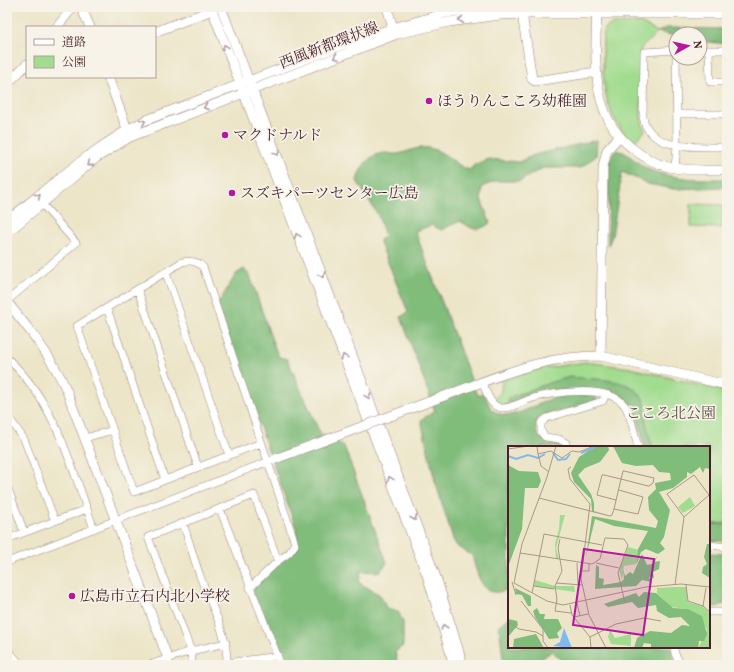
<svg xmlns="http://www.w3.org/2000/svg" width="734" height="672" font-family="Vollkorn,'Noto Serif JP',serif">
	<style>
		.green { fill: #a1dc8f; stroke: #767e5d }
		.forest { fill: #80bc7a; stroke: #656e52 }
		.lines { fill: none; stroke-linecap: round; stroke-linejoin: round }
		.minor-casing { stroke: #9b827a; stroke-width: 8 }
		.tertiary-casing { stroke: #9b827a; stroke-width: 10 }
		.minor { stroke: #fff; stroke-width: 7 }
		.tertiary { stroke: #fff; stroke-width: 9 }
		.tertiary-bridge-casing { stroke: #9b827a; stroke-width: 10; stroke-linecap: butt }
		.tertiary-bridge { stroke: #fff; stroke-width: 9 }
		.oneway { stroke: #ae9aa0 }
		.poi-dot { fill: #b5179e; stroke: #f7f3e8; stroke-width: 1.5 }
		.labels { text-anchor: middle; stroke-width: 3.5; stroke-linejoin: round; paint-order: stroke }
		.street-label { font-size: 15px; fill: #4a1f2b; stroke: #f7f3e8 }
		.poi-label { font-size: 15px; fill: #4a1f2b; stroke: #f7f3e8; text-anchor: start }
		.park-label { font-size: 15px; fill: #604e44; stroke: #f7f3e8 }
		.inset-river { fill: none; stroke: #7ebaf0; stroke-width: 2 }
		.inset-road { fill: none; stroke: #ab9689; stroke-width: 1 }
		.view { fill: #b5179e; fill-opacity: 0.15; stroke: #b5179e; stroke-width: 2 }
		.inset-edge { fill: none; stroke: #4a1f2b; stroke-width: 2 }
	</style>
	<rect width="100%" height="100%" fill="#f7f3e8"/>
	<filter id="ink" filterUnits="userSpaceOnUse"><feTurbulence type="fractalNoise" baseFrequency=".025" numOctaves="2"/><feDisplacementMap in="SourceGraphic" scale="8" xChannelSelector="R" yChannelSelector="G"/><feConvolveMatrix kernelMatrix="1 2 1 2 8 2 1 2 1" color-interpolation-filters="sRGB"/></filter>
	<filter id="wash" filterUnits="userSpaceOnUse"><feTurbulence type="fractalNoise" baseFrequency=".012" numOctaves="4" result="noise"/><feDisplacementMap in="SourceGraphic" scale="16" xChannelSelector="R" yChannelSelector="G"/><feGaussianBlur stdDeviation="0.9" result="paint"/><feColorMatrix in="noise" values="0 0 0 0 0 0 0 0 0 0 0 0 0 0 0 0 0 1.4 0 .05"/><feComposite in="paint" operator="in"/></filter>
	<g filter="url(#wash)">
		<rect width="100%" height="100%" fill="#ece5c8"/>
		<path class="green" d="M640,23L658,32L641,48V119L645,131L634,142C629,140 625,134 621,129C600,101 603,68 603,34L605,28L612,24Z
			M691,204L723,205V228L691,227Z
			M585,362L631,368L727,392V523L709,524V447H645L634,408L631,403L622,396L579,389L501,406L493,400L501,392L502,381L534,370Z"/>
		<path class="forest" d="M667,28L727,29V44L700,41V34H676V36L658,32Z
			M597,140L596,156L580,168H543L520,181H496L482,187L481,199L490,223C476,233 473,229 460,221L441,230L432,225L415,231L477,395L484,393L491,409C512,426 536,401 558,397C569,395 585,394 596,397L597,400L590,403L545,415L537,420C533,439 543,442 560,442L564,447H509V590C504,590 498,593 493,592C480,590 475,566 472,555L459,548L454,542L435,481L421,420L435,411L401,317L408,312L379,240L385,236L378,215L357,181C360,167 370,153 386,153C390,153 394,155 398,154C415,150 422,143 440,152C450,157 456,165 469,170L476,164L489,159L519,162L534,155Z
			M615,150C628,150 639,167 652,171C677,180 701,179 727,179V187L674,189L648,184L622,172L612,236L608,246L609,161Z
			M244,269L250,276L274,346L279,357L287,359L320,433L344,446L387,563L379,572L361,571L359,583L380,595L387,608L398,611L403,622V646L395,652L398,665H285L252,592L269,568L297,545L296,528L217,306L236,274Z
			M570,377C592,380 634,376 644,401C646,405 645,412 645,417C647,427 649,438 653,447H646C641,429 639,401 619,395C577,385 548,390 508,403V398L552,382Z
			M727,524V542L709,540V525Z
			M709,553L727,554V603L716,607L709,605Z
			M509,618V647H671L674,660L678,665H563L561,659L552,651L533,665H504L499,626Z"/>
	</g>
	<g filter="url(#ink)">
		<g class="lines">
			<g class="minor-casing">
				<path id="minor" d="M676,50L644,52L643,117C650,153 699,146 727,147
					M700,50H727
					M709,50L710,82H727
					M677,114H727
					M675,168L677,146L676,50
					M166,273L229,455
					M138,290L198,467
					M7,301L76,243L42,204
					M107,308L165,480
					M7,361L9,360C56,403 73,471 94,529
					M482,382C486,390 489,404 498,407C507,411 521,402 530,399C552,392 610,384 625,406C632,418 634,434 638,447
					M7,415L24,439L55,521
					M85,438L113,430
					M566,443L559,439L545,437L541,432V423L547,418L603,401L605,395
					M7,486L24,532
					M220,509L281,665
					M183,523C189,541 194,559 200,576C211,606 228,633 227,665
					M7,539L87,509
					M709,545L727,547
					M7,562L272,460
					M250,588L278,561L289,553L295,545L293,537L203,267C197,261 191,260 182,262L77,326L134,492L261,443
					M709,612H727
					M7,644L9,651L21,665
					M674,647L675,654L681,665
					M227,663L278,656
					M149,665L191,651L226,643
					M192,665L191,651L148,537L254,495L278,561
					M716,665H719"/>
			</g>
			<g class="tertiary-casing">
				<path id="tertiary" d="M81,7L90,27
					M211,7L428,578L454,665
					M221,7L437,580L463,665
					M387,7L393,28
					M597,7C596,56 588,114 632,148C643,157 656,164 669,167C688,171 708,170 727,170
					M524,14L523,20L532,79L535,81L597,72
					M57,27L73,7
					M155,32L212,10
					M108,77L127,129
					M7,84L27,64
					M7,221C52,185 93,147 144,121L340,46L393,28L446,13L493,7
					M7,233L96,158L130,137L397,34L449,22L500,15L524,14H727
					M7,302C30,330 51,356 66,389L167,656L168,665
					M601,356L603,167L607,150L619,137
					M474,385C519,368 552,356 601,356L727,385"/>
			</g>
			<use href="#minor" class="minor"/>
			<use href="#tertiary" class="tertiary"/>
			<g class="tertiary-bridge-casing">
				<path id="tertiary-bridge" d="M275,459L474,385"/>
			</g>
			<use href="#tertiary-bridge" class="tertiary-bridge"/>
		</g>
		<defs><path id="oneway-chevron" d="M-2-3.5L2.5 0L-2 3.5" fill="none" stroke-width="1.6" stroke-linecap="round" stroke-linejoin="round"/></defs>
		<g class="oneway">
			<use href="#oneway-chevron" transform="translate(461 20) rotate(172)"/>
			<use href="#oneway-chevron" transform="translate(225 47) rotate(-110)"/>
			<use href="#oneway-chevron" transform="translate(336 57) rotate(158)"/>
			<use href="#oneway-chevron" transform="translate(206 107) rotate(159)"/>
			<use href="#oneway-chevron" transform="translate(143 122) rotate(-24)"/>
			<use href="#oneway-chevron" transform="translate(277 153) rotate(70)"/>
			<use href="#oneway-chevron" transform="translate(90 164) rotate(140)"/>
			<use href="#oneway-chevron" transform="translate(38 196) rotate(-39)"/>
			<use href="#oneway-chevron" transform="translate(297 236) rotate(-111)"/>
			<use href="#oneway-chevron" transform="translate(322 275) rotate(69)"/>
			<use href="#oneway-chevron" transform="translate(344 357) rotate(-111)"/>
			<use href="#oneway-chevron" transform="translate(368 396) rotate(70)"/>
			<use href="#oneway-chevron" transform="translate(390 479) rotate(-111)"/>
			<use href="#oneway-chevron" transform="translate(414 518) rotate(69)"/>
			<use href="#oneway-chevron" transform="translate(444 627) rotate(-107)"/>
		</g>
	</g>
	<g class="poi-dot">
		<circle cx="429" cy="101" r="4"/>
		<circle cx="225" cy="135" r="4"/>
		<circle cx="232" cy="193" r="4"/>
		<circle cx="72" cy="596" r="4"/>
	</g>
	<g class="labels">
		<g class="street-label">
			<text transform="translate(329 45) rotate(-21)" y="5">西風新都環状線</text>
		</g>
		<g class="poi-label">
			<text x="437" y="106">ほうりんこころ幼稚園</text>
			<text x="233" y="140">マクドナルド</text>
			<text x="240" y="198">スズキパーツセンター広島</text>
			<text x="80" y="601">広島市立石内北小学校</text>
		</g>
		<g class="park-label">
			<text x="671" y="418">こころ北公園</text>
		</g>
	</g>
	<g transform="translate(508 446)">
		<rect width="202" height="202" fill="#ece5c8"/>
		<path d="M182,51L187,60L175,67L170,61ZM52,69H57L48,102L51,113H48L47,98L51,83ZM120,101L131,104L130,115L128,118L116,120L114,134L111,124ZM27,134L47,140H66L67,146L26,140ZM166,141H178L180,156L194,160L202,167V202H190L199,184L191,169L180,163L163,161L149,147V142ZM102,184L107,192L123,188V200L103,198L100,191Z" fill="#a1dc8f"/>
		<path d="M88,0H100L101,4L92,16L77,22L70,29L83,48L86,57V65L100,69L84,65L83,53L66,36L63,27L71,11ZM105,0H202V23L197,22L195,27L192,21L183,28L179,26V31L165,42L151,46L162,64L156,91L152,97L157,103L150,108L138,103L133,106L129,117L130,103L140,85L106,80L87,73L78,111L84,70L148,82L150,75L141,64L140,51L148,43L147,37L163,34L162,27L151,26L145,19L128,20L114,17ZM0,19L11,25L30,26L33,35L30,42H17L14,83L0,121ZM199,98H202V132L194,127L195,121L199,118L196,111ZM134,108L139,119L144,118L149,110L147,116L152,115L151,123L145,126L146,132L141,131L143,136L134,134L128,140L87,143L88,119L91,121V132L96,133L95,139L113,136L116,133L115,123L117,130L122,126L125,128ZM7,142L23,150V160H20L14,149L8,148ZM136,146L148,147L165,162L180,163L194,170L199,188L196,195H191L190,202H143V198L136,197L134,202H126L129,192L142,185L163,187L174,179L182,180L173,171L161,172L149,165L148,159L130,162L124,156L100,161L96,158L128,147L131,151ZM29,162L32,168H37L36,173H50L54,182L49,187L51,192L41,193L27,171L25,165ZM0,173L9,175L10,179L0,191ZM28,188L36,202H5L6,193Z" fill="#80bc7a"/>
		<path d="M56,182L64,202L45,200L52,196Z" fill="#7ebaf0"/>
		<path class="inset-river" d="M45,7L50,14L58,13L62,8M73,7L87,1M0,10L8,13L20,9L30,12L37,8"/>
		<path class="inset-road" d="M29,0L30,8L43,5L54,12L64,5L71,6L86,0M48,0L39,31L14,98L6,137L39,155L55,159L138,141L173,138L202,141M0,3L21,0M30,8L33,20L41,26M63,21L60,23L62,33L82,58L73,133L81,169L98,202M31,52L102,70L104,69L106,63L113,33L115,25H116L146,32L145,37L141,40H140L113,33L96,29H94L89,49L108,54M106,63L130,68L135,51L111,44M52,93L50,102L54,125L47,140L49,153L47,165L63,167M12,107L84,118L92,113L97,92L116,93L120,99L110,127L117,157M69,117L70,139M88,117L111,122M74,125H81V118M4,136L8,149M48,137L74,139M167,139L176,71L201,49L186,29L159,48L176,71M178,139L180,155L195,160L202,166M26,140L46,143M24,147L36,88L94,99M13,155L35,183V195L40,202M69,157L72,170M62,159L64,169L82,191L83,202M195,160L198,142M66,171L80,168M0,176L11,183L28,186L35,190M82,191L108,178L136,172L153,175"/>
		<path class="view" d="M76,103L146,113L135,189L65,179Z"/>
		<rect width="202" height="202" class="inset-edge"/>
	</g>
	<rect width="734" height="672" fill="none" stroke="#f7f3e8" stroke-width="24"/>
	<rect x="26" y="26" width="130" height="52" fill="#f7f3e8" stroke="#b29e9c"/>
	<rect x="34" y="39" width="20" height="6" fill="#ffffff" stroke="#b29e9c"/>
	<text x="62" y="46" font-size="12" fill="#4a1f2b">道路</text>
	<rect x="34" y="56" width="20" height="12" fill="#a1dc8f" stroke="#b29e9c"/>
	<text x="62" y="66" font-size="12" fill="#4a1f2b">公園</text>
	<g transform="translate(688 46) rotate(82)"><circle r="19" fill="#f7f3e8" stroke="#b29e9c"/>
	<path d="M0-3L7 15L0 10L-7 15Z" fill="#b5179e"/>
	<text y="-6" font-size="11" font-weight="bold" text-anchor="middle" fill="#4a1f2b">N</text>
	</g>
</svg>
